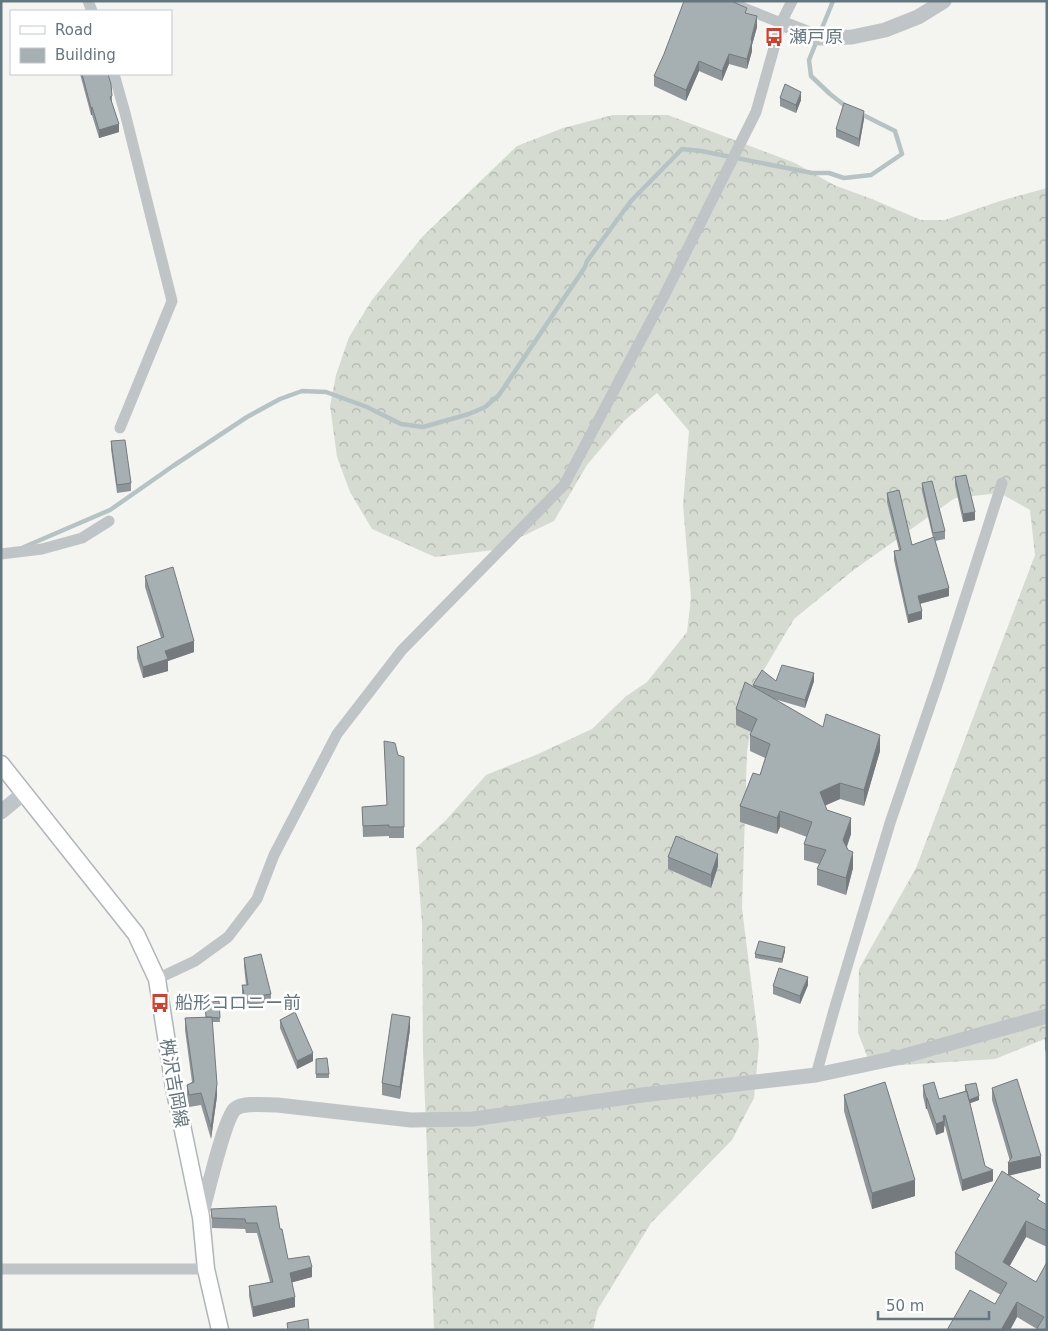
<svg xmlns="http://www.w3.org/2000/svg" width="1048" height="1331" font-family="'DejaVu Sans','Noto Sans JP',sans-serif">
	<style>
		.forest { fill: url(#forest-crowns) }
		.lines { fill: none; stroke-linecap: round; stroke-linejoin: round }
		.stream { stroke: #b5c3c5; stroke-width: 4.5 }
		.secondary-casing { stroke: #afb6b9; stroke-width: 19 }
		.minor { stroke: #bfc4c6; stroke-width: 11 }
		.tertiary { stroke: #bfc4c6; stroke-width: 15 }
		.secondary { stroke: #fff; stroke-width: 16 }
		.wall { fill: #8f9699 }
		.shaded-wall { fill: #747a7d }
		.building { fill: #a6afb2; stroke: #747a7d }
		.labels { text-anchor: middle; stroke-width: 5; stroke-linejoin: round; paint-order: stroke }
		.poi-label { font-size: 18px; fill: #647780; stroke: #fff; text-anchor: start }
		.street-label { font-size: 18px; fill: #647780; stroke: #fff }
	</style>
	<defs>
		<pattern id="forest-crowns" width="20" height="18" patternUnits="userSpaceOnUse" patternTransform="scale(1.25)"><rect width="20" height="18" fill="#d6dbd1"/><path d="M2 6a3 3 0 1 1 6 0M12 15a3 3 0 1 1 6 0" fill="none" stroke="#b1b6af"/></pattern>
	</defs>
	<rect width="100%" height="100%" fill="#f4f4f0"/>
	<path class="forest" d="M613,115H668L795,163L834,185L872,199L921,220H945L1000,201L1047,188V1038L995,1059L886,1066L867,1056L858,1033L859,969L916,868L1035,555L1030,510L1000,493L955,498L855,569L794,619L759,678L747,752L742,908L759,1045L754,1098L732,1140L651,1223L598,1309L593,1330H434L423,1051L422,923L416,848L446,820L486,775L538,754L592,729L625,697L647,682L687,632L691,598L683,505L689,431L657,393L624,421L587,465L554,521L494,550L435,557L372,529L350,492L337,457L330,406L336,375L349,337L372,300L422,237L517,146L563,128Z"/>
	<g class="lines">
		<path class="stream" d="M833,1L809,60L811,76L830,94L848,108
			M24,547L110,510L173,466L247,417L280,399L302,391L326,392L367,407L401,424L423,427L469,414L485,407L499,395L585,267L587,261L631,201L682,149L701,151L812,173H829L844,178L871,175L902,154L895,131L859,113"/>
		<g class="secondary-casing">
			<path id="secondary" d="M1,764L136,934L157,979L174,1087L201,1217L206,1269L220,1330"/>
		</g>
		<path class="minor" d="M88,1L92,11
			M726,1L781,23
			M114,74L125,113L172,301L120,428
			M1,554L42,549L82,538L109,521
			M157,979L195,961L228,937L257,899L274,855L337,734L402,650L564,485L663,298L756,112L781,23L792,1
			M816,1075L834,1010L890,823L940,676L1002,483
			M1,1269H206"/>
		<path class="tertiary" d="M781,23L820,38L852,37L885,30L918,17L944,1
			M1,812L24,793
			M201,1217C206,1199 224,1119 235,1109C243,1102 266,1105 277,1105L411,1120L473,1119L642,1095L816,1075L901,1057L1047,1016"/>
		<use href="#secondary" class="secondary"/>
	</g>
	<path class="wall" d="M747,14L757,27L752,45V51L747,69L729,64L722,81L699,71L686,101L654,86V76Z
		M80,74H108L112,96V104L119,132L99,138L92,115H91Z
		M780,98L801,100L796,113L780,106Z
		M864,119L859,147L836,137V129Z
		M111,441L131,483V491L117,493L111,449Z
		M955,477L975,520L963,522L955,485Z
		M922,483L945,531V539L935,541L949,596L920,604L922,619L908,623L894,560V551L899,550L887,502V493L912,545L933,538L922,491Z
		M145,576L194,652L168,661V671L143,678L137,658V647L161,638L145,587Z
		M776,681H814L805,708L774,699L823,727L880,751L864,806L840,799L825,805L827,810L851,834L847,847L853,868L846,895L817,885V869L819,864L804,860V844L807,837L780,827L777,834L740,822V806L760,775L765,758L750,751V735L751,732L736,725V709L753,686V685Z
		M384,741L398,755L404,757V838H389V836L363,837L362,807L387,805Z
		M668,857L718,866L711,888L668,869Z
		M785,951L782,963L755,958V954Z
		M244,958L271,994V1002L245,1006L242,994V985H246L244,966Z
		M808,985L800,1004L773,994V986Z
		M219,1001L220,1022H212L217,1096L211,1139L201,1105L189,1107L187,1097V1085L192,1082L185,1030V1018L206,1017Z
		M280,1020L313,1061L297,1069L280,1028Z
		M410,1029L400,1099L382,1095V1083Z
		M1047,1037V1057L1045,1049V1038Z
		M316,1059L329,1074V1078H316Z
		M923,1085L939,1099L965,1091V1085L979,1100L970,1103L985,1166L993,1181L962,1191L945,1126H944V1132L936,1135L927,1109H926L923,1096Z
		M992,1088L1041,1168L1009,1175L1040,1201L1047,1205V1247L1026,1237L1009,1266L1036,1282L1047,1330L1037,1329L1017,1317L1010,1330H947L995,1304L1001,1295L955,1269V1253L1008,1175L1010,1161L992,1100Z
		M844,1095L915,1196L872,1209L844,1111Z
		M211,1209L280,1229L288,1259L312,1277L292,1282L295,1307L253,1317L249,1296V1286L270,1282L257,1233H246L245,1229L212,1228Z"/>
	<path class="shaded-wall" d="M757,16V27L752,45V51L747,69V59Z
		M729,54V64L722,81V71Z
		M699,61V71L686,101V90Z
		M801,92V100L796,113V105Z
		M92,107V115H91V108Z
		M864,111V119L859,147V139Z
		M119,124V132L99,138V130Z
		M975,512V520L963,522V514Z
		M949,588V596L918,604V596Z
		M922,611V619L908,623V615Z
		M194,641V652L168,661V671L143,678V667L165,651Z
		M814,673V681L805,708V700Z
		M880,735V751L864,806V790Z
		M840,783V799L820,808V792Z
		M780,811V827L777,834V818Z
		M851,818V834L843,856V840Z
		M853,852V868L846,895V878Z
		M718,854V866L711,888V875Z
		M785,947V951L782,963V959Z
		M808,977V985L800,1004V996Z
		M410,1017V1029L400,1099V1087Z
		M313,1053V1061L297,1069V1061Z
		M217,1084V1096L211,1139V1127Z
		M979,1096V1100L968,1104V1100Z
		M926,1098H927V1109H926Z
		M945,1115L944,1132L936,1135V1124L943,1116Z
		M1041,1156V1168L1008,1176V1163Z
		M993,1170V1181L962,1191V1180Z
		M915,1180V1196L872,1209V1193Z
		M1026,1221V1237L1003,1278V1262Z
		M312,1267V1277L290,1283V1273Z
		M295,1297V1307L253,1317V1307Z
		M1017,1302V1317L1010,1330H1001Z"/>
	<path class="building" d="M684,1H731L747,8L745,13L757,16L751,40L752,41L747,59L729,54L722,71L699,61L686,90L654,76L664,54Z
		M82,74H108L111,84L112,96L110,97L119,124L99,130L92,107L91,108Z
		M785,84L801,92L796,105L780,98Z
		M844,103L864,111L859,139L836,129Z
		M125,440L131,483L117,485L111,441Z
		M966,475L975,512L963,514L955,477Z
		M932,481L945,531L933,533L922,483Z
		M899,490L912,545L934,537L949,588L918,596L922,611L908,615L894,551L901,550L887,493Z
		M173,567L194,641L165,651L168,659L143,667L137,647L164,637L145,576Z
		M782,665L814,673L805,700L753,685L762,670L776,681Z
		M745,682L823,727L826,714L880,735L864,790L840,783L820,792L827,810L851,818L843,840L848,850L853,852L846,878L817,869L826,850L804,844L812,822L780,811L777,818L740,806L753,773L760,775L770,744L750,735L757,719L736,709Z
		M384,741L395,743L398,755L404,757V827H389V825L363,826L362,807L387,805Z
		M676,836L718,854L711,875L668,857Z
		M759,941L785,947L782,959L755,954Z
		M261,954L271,994L245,998L242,985H248L244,958Z
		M779,968L808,977L800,996L773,986Z
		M219,1001L220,1018L206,1017L205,1003Z
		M295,1012L313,1053L297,1061L280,1020Z
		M392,1014L410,1017L400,1087L382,1083Z
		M212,1017L217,1084L211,1127L201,1093L189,1095L187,1085L194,1082L185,1018Z
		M1047,1037V1046L1045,1038Z
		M327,1058L329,1074H316V1059Z
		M1017,1079L1041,1156L1008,1163L1012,1157L992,1088Z
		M885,1082L915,1180L872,1193L844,1095Z
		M934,1082L939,1099L967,1091L985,1166L993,1170L962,1180L945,1115L943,1116L944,1121L936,1124L927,1098H926L923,1085Z
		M976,1083L979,1096L969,1100L965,1085Z
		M1002,1171L1040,1195L1037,1199L1047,1205V1231L1026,1221L1003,1262L1036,1282L1047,1262V1330H1036L1044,1317L1017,1302L1001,1330H947L970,1290L995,1304L1007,1283L955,1253Z
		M276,1206L280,1229H282L288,1259L309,1256L312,1267L290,1273L295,1297L253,1307L249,1286L273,1282L257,1223H246L245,1219L212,1218L211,1209Z
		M308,1319L309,1330H288L287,1323Z"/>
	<defs>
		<g id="bus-bare" transform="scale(1.5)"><path d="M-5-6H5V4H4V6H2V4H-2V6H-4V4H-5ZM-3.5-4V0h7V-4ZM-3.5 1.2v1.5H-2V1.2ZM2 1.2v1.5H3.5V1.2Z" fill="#db3c29" stroke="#fff" stroke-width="2.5" paint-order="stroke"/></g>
	</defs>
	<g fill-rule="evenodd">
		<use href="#bus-bare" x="774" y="37"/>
		<use href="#bus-bare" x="160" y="1003"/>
	</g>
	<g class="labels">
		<g class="poi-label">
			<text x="789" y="43">瀬戸原</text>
			<text x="175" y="1009">船形コロニー前</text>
		</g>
		<g class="street-label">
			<text transform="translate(174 1083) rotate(80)" y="6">桝沢吉岡線</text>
		</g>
	</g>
	<rect width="1048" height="1331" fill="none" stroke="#647780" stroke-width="5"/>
	<rect x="10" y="10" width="162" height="65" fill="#ffffff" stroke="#c1c9cc"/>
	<rect x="20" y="26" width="25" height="8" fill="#ffffff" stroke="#c1c9cc"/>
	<text x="55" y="35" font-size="15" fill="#647780">Road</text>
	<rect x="20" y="48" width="25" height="15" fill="#a6afb2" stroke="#c1c9cc"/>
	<text x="55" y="60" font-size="15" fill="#647780">Building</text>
	<path d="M878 1311v8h111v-8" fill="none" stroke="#647780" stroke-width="2.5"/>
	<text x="886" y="1311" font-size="15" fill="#647780" stroke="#ffffff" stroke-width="4" paint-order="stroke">50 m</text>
</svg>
